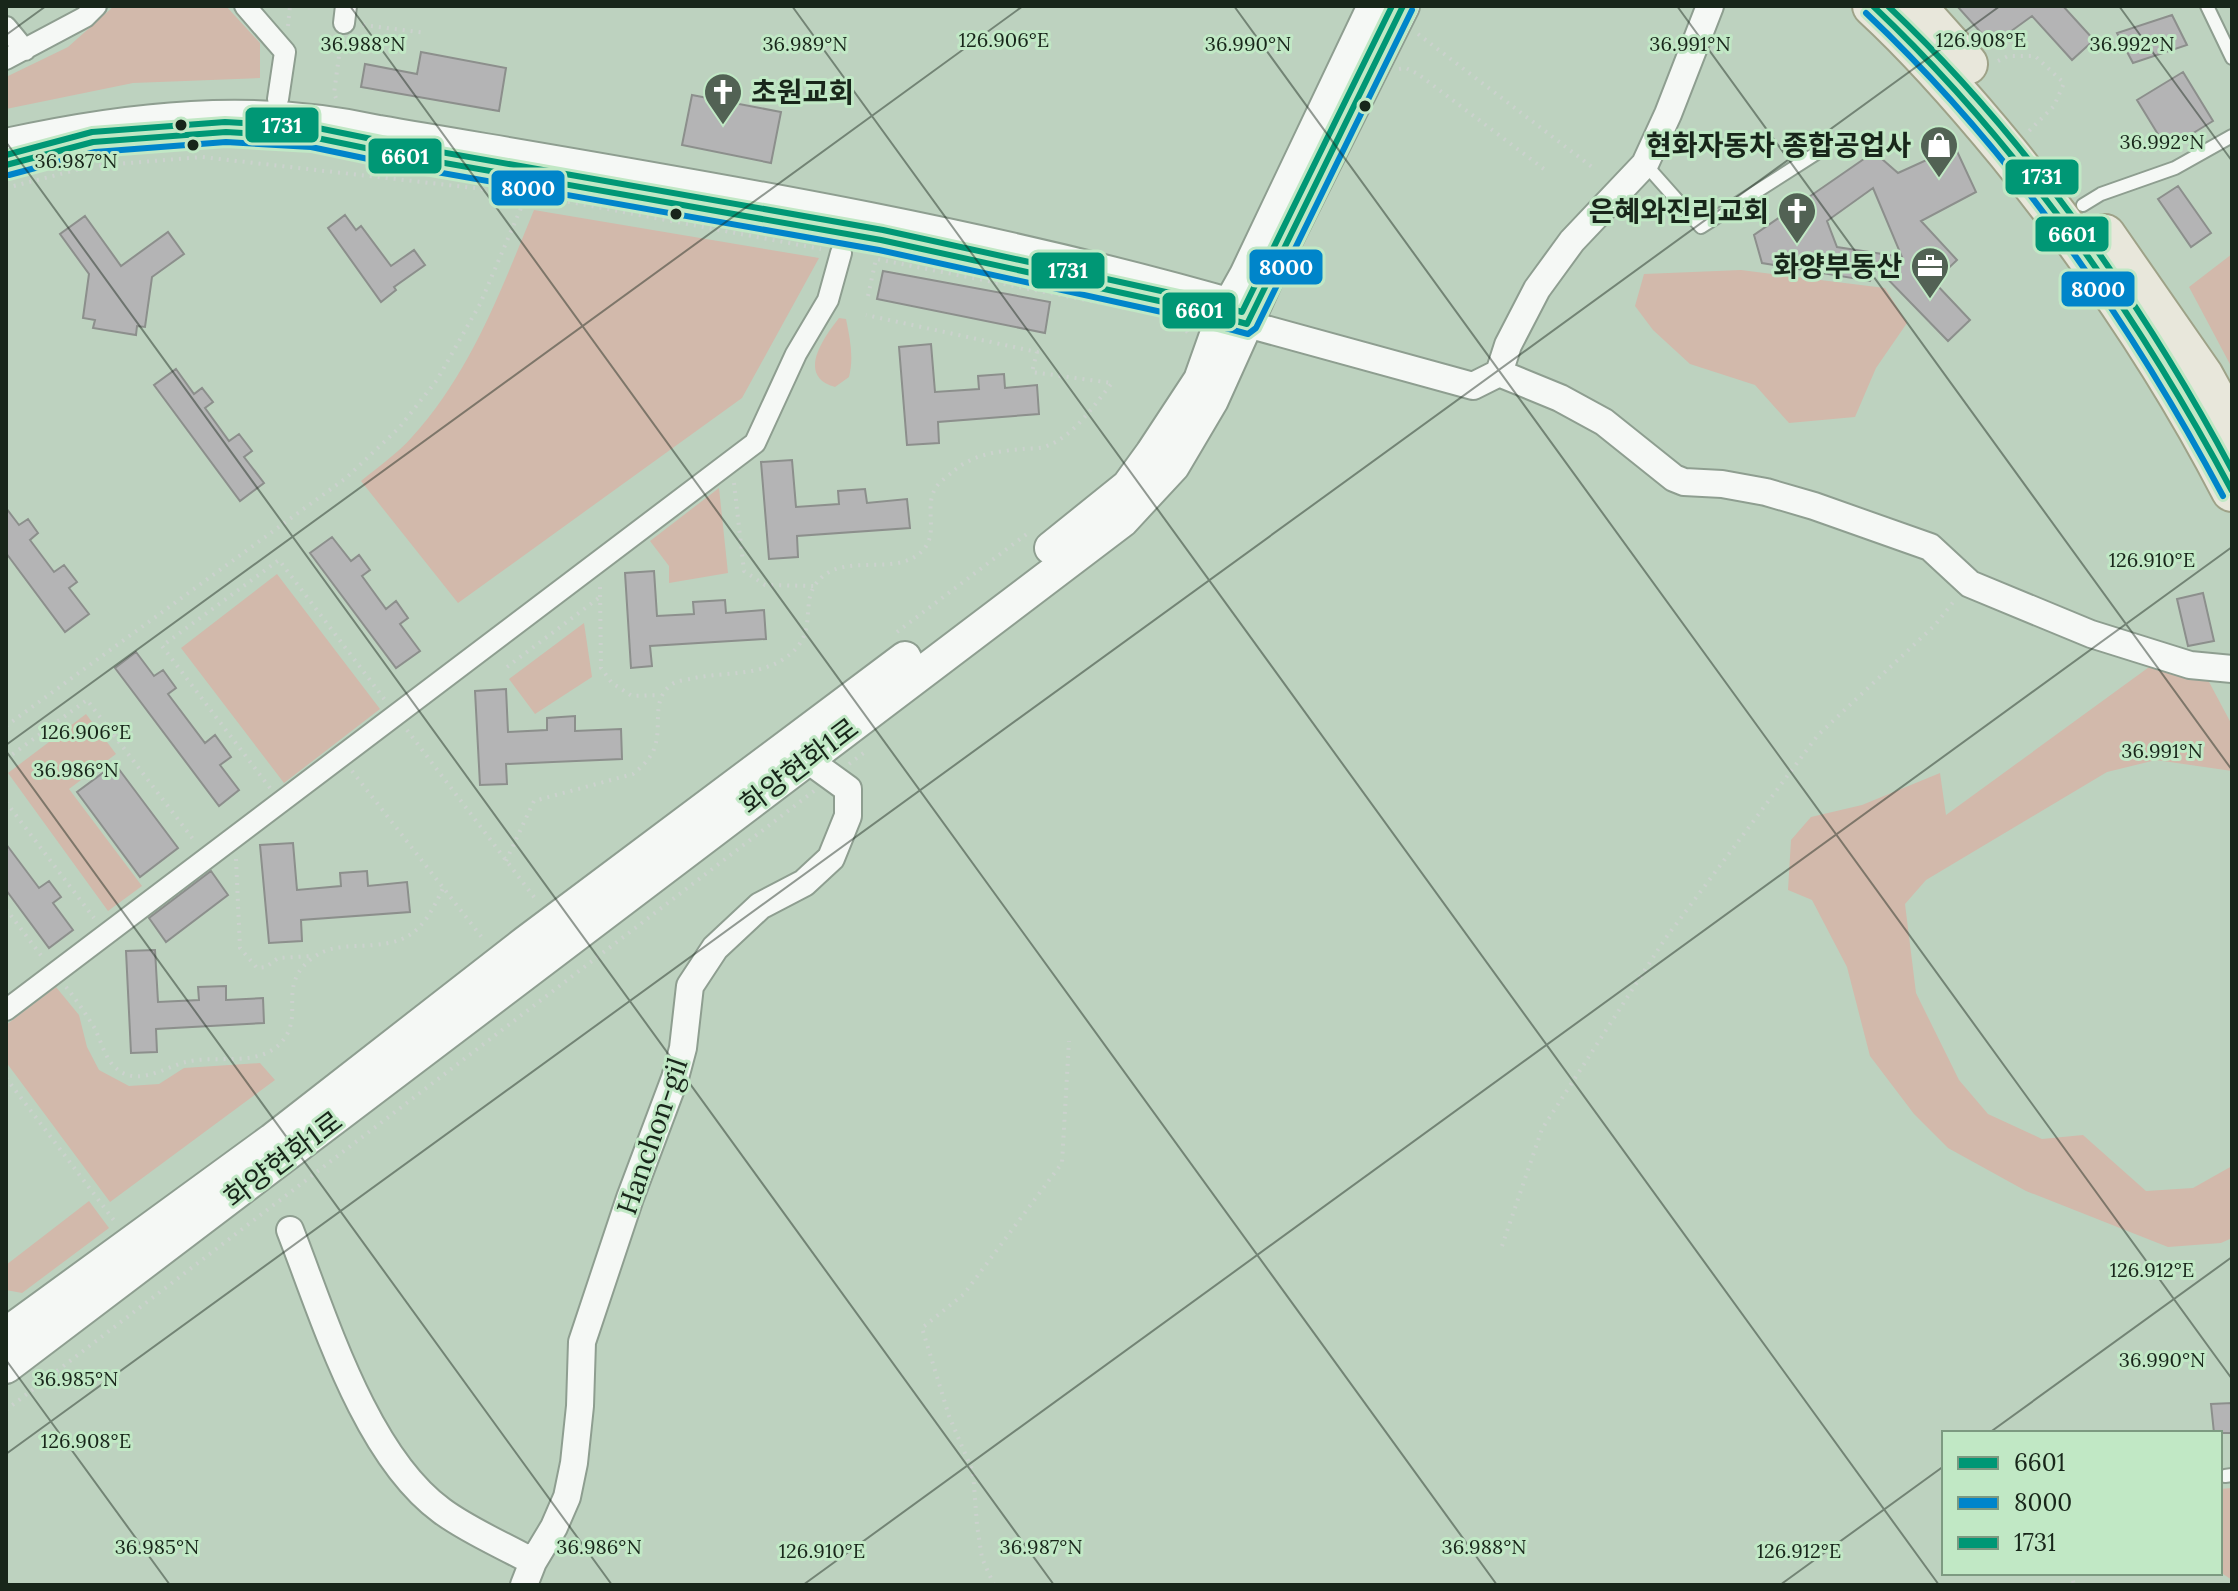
<svg xmlns="http://www.w3.org/2000/svg" width="2238" height="1591" font-family="Lora,'Noto Sans KR',serif">
	<style>
		.green { fill: #d2b9ab }
		.building { fill: #b4b4b5; stroke: #8c8f8c; stroke-width: 2; fill-rule: evenodd }
		.lines { fill: none; stroke-linecap: round; stroke-linejoin: round }
		.service-casing { stroke: #8e9e90; stroke-width: 16 }
		.pedestrian-casing { stroke: #8e9e90; stroke-width: 24 }
		.minor-casing { stroke: #8e9e90; stroke-width: 30 }
		.tertiary-casing { stroke: #8e9e90; stroke-width: 36 }
		.primary-casing { stroke: #9ea288; stroke-width: 44 }
		.path { stroke: #cbd2cd; stroke-width: 4; stroke-dasharray: 2 6; stroke-linecap: butt }
		.service { stroke: #f5f8f5; stroke-width: 12 }
		.pedestrian { stroke: #f5f8f5; stroke-width: 20 }
		.minor { stroke: #f5f8f5; stroke-width: 26 }
		.tertiary { stroke: #f5f8f5; stroke-width: 32 }
		.primary { stroke: #e8e7db; stroke-width: 40 }
		.bus-1-casing { stroke: #c1e8c5; stroke-width: 12 }
		.bus-2-casing { stroke: #c1e8c5; stroke-width: 12 }
		.bus-3-casing { stroke: #c1e8c5; stroke-width: 12 }
		.bus-1 { stroke: #009775; stroke-width: 6 }
		.bus-2 { stroke: #0085ca; stroke-width: 6 }
		.bus-3 { stroke: #009775; stroke-width: 6 }
		.ticks { fill: none; stroke: #18261a; stroke-width: 2; stroke-opacity: 0.45 }
		.bus-dot { fill: #18261a; stroke: #c1e8c5; stroke-width: 3 }
		.labels { text-anchor: middle; stroke-width: 6; stroke-linejoin: round; paint-order: stroke }
		.poi-label { font-size: 28px; font-weight: bold; fill: #18261a; stroke: #c1e8c5; text-anchor: end }
		.street-label { font-size: 28px; fill: #18261a; stroke: #c1e8c5 }
		.ticks-label { font-size: 20px; text-anchor: middle; fill: #18261a; stroke: #c1e8c5; stroke-width: 6; stroke-linejoin: round; paint-order: stroke }
		.line-badge { stroke: #c1e8c5; stroke-width: 3 }
		.badge-label { font-size: 22px; text-anchor: middle; font-weight: bold; fill: #fff }
	</style>
	<rect width="100%" height="100%" fill="#bdd2bf"/>
	<path class="green" d="M114,6H226L260,43V78L133,83L6,109V77L68,47Z
		M534,210L819,258L742,398L458,603L361,481C378,467 398,453 412,437C471,372 501,290 534,210Z
		M2232,254V368L2189,287Z
		M1741,270L1885,288L1907,323L1876,368L1855,417L1789,423L1755,385L1690,364L1653,330L1635,306L1644,274Z
		M839,318L846,319C850,339 854,357 849,377L835,387C795,376 825,336 839,318Z
		M719,488L728,573L669,583V566L650,541Z
		M277,574L380,709L284,783L181,648Z
		M584,623L592,677L535,714L509,679Z
		M2156,662L2208,680L2232,725V771L2156,760L2107,772L1926,880L1905,904L1916,993L1959,1080L1988,1114L2042,1139L2083,1135L2146,1191L2193,1188L2232,1166V1238L2221,1243L2168,1247L2026,1191L1948,1148L1914,1114L1870,1056L1847,967L1812,900L1788,890L1791,840L1811,817L1862,805L1940,773L1946,815Z
		M86,714L116,754L69,789L142,886L108,911L8,773Z
		M56,987L79,1015L87,1047L99,1070L129,1086L159,1084L184,1068L260,1063L275,1080L110,1202L6,1062V1025Z
		M89,1201L109,1228L22,1293L6,1290V1265Z
		M2232,1488V1580L2220,1572V1489Z"/>
	<path class="building" d="M1957,6H2063L2094,40L2072,60L2032,16L1992,45Z
		M2172,15L2187,45L2133,63L2117,33Z
		M421,52L506,68L499,111L361,87L365,64L417,74Z
		M2183,72L2213,121L2167,149L2137,100Z
		M692,95L781,112L771,163L682,145Z
		M1955,147L1976,192L1921,221L1957,260L1934,282L1970,320L1948,341L1876,267L1870,281L1762,263L1754,235L1874,152L1898,173ZM1873,188L1902,257L1837,247L1827,221Z
		M2178,186L2211,233L2191,247L2158,199Z
		M345,215L356,230L361,226L391,266L414,250L425,265L394,287L396,290L381,302L328,228Z
		M85,216L121,266L168,232L184,254L152,277L145,327L137,326L136,335L93,328L95,320L83,318L89,274L60,234Z
		M883,271L1050,302L1045,333L877,299Z
		M931,344L935,392L979,389L978,376L1004,374L1005,388L1037,385L1039,414L938,422L939,443L907,445L899,347Z
		M176,369L194,394L202,388L213,402L205,408L229,441L239,434L252,451L244,457L264,483L240,501L154,385Z
		M792,460L796,507L839,504L838,491L865,489L867,503L907,499L910,528L797,536L798,557L769,559L761,462Z
		M6,508L19,525L28,519L38,533L30,540L54,572L64,565L77,582L69,588L89,614L65,632L6,553Z
		M332,537L351,561L359,555L370,570L362,576L386,609L396,601L408,618L400,624L420,651L396,668L310,553Z
		M654,571L657,616L694,614L693,602L725,600L726,613L764,610L766,639L650,646L652,666L631,668L625,573Z
		M2203,593L2214,641L2188,646L2177,599Z
		M136,652L154,676L163,670L176,688L168,694L205,743L215,735L231,757L220,765L239,790L219,806L115,668Z
		M506,689L508,732L547,730V718L575,716V731L621,729L622,759L506,764L507,784L480,785L475,691Z
		M115,764L178,848L140,877L77,792Z
		M293,843L297,890L341,886L340,873L367,871L368,886L407,882L410,912L301,920L302,941L269,943L260,845Z
		M6,844L39,888L49,881L61,897L53,903L73,930L49,948L6,890Z
		M211,871L228,895L166,942L149,918Z
		M155,950L158,1002L199,1000L198,987L226,986V1000L263,998L264,1023L156,1029L157,1052L131,1053L126,951Z
		M2232,1403V1433H2214L2211,1404Z"/>
	<g class="lines">
		<g class="service-casing">
			<path id="service" d="M2207,6L2232,58
				M1645,164L1701,227L1820,151
				M2083,205L2101,194L2175,168L2232,136
				M2225,1476L2232,1475"/>
		</g>
		<g class="pedestrian-casing">
			<path id="pedestrian" d="M245,6L285,52L278,99
				M344,23L346,6
				M6,27L25,50
				M6,59L85,17L96,6
				M6,1010L755,443L796,354L828,300L841,253"/>
		</g>
		<g class="minor-casing">
			<path id="minor" d="M1247,324L1473,386L1499,373L1508,345L1537,289L1572,241L1645,164L1668,114L1710,6
				M1499,373L1560,398L1604,422L1674,478L1684,482L1722,484L1766,492L1814,506L1930,547L1970,584L2091,634L2190,665L2232,669
				M290,1230C324,1317 365,1455 442,1511C469,1531 503,1545 533,1562
				M524,1585L533,1562L554,1527L567,1497L574,1463L580,1406L582,1342L630,1198L675,1078L683,1048L690,986L715,948L760,906L804,883L831,858L848,816V789L808,760"/>
		</g>
		<g class="tertiary-casing">
			<path id="tertiary" d="M6,145C129,118 254,104 379,132C670,182 964,227 1248,310
				M1051,548L1128,486L1152,453L1200,380L1222,318L1246,275L1374,6
				M6,1334L272,1140L526,942L905,658
				M6,1367L1122,521L1173,466L1212,400L1267,278L1403,6"/>
		</g>
		<g class="primary-casing">
			<path id="primary" d="M1873,6C1922,51 1966,102 2008,153C2093,258 2170,371 2232,491
				M1915,6L1967,64
				M2105,235L2203,376L2232,429"/>
		</g>
		<path class="path" d="M363,25L426,33
			M288,26L290,6
			M1418,34L1592,167
			M1998,61L2008,56H2035L2064,83L2054,106L2028,132
			M1399,69L1406,68L1418,74L1544,169
			M336,98L334,93L340,49
			M6,188L92,166L202,157L527,194L821,249
			M868,296L876,259L1157,314
			M1177,318L1188,333
			M734,483L744,571L765,585L814,586
			M600,587L601,668L612,683L632,696L660,695
			M897,632L1028,533
			M507,667L600,597
			M6,726L346,478L399,428L437,380L480,304L527,194
			M407,730L537,901
			M6,759L87,700L196,843
			M849,764L865,752
			M352,771L484,940
			M270,788L162,646L279,560L385,700
			M6,802L94,918
			M236,859L240,948L257,968L266,967L278,958L313,956
			M506,861L534,801L633,774C641,767 652,758 655,746C662,725 651,700 671,685C677,680 687,680 694,678C724,672 756,676 782,660C825,633 794,602 822,577C849,553 899,578 924,549C938,532 925,510 934,491C937,483 948,476 955,470C974,454 999,451 1023,449C1031,448 1041,449 1047,446C1074,436 1095,404 1112,383L1032,372L1037,352L866,315
			M6,909L43,958
			M66,987C76,999 85,1013 94,1027C101,1040 105,1060 117,1069C138,1087 165,1067 186,1062C217,1054 262,1069 284,1039C304,1012 276,984 314,957C327,948 339,947 354,946C407,945 421,936 443,888
			M6,1078L116,1223
			M1502,1246L1542,1129L1665,939L1818,735L1935,625L1955,600
			M6,1410L814,791
			M2071,1573L2074,1585
			M994,1585L982,1558L977,1525L973,1472L949,1416L922,1328L964,1294L1062,1163L1069,1041"/>
		<use href="#service" class="service"/>
		<use href="#pedestrian" class="pedestrian"/>
		<use href="#minor" class="minor"/>
		<use href="#tertiary" class="tertiary"/>
		<use href="#primary" class="primary"/>
		<g class="bus-1-casing">
			<path id="bus-1" d="M1873,6C2019,144 2137,314 2232,491
				M6,165L93,142L226,132L312,137L399,155L881,240L1182,306L1247,324L1403,6"/>
		</g>
		<g class="bus-2-casing">
			<path id="bus-2" d="M1866,13C2012,151 2129,320 2223,496
				M9,175L95,152L226,142L311,147L397,165L879,250L1180,316L1248,334L1256,328L1412,10"/>
		</g>
		<g class="bus-3-casing">
			<path id="bus-3" d="M1888,6C2025,136 2143,303 2232,470
				M6,155L92,132L225,122L313,127L401,145L883,230L1184,296L1242,312L1392,6"/>
		</g>
		<use href="#bus-1" class="bus-1"/>
		<use href="#bus-2" class="bus-2"/>
		<use href="#bus-3" class="bus-3"/>
	</g>
	<path class="ticks" d="M350,6L1497,1585M792,6L1939,1585M1234,6L2232,1379M1677,6L2232,770M2119,6L2232,161M6,35L46,6M6,142L1054,1585M6,745L1023,6M6,751L612,1585M6,1360L170,1585M1989,1433L2232,1257M6,1454L2000,6M803,1585L2232,547M1780,1585L1944,1466"/>
	<defs>
		<g id="church-pin" transform="scale(2)"><path d="M0 17L-7.5 6A9.5 9.5 0 1 1 7.5 6Z" fill="#526254" stroke="#c1e8c5"/><path d="M-1.2-6h2.4v3.5h3.3v2.4h-3.3V6h-2.4V-.1h-3.3v-2.4h3.3Z" fill="#fff"/></g>
		<g id="shop-pin" transform="scale(2)"><path d="M0 17L-7.5 6A9.5 9.5 0 1 1 7.5 6Z" fill="#526254" stroke="#c1e8c5"/><path d="M-5-2.5h2.3a2.7 3.5 0 0 1 5.4 0H5L5.5 6h-11ZM-1.5-2.5h3a1.5 2.3 0 0 0-3 0Z" fill="#fff"/></g>
		<g id="office-pin" transform="scale(2)"><path d="M0 17L-7.5 6A9.5 9.5 0 1 1 7.5 6Z" fill="#526254" stroke="#c1e8c5"/><path d="M-6-3h4V-5.5h4V-3h4V5H-6ZM-1-4.5V-3h2v-1.5ZM-6 0V1H6V0Z" fill="#fff"/></g>
	</defs>
	<g fill-rule="evenodd">
		<use href="#church-pin" x="723" y="92"/>
		<use href="#shop-pin" x="1939" y="145"/>
		<use href="#church-pin" x="1797" y="211"/>
		<use href="#office-pin" x="1930" y="266"/>
	</g>
	<g class="bus-dot">
		<circle cx="1365" cy="106" r="7"/>
		<circle cx="181" cy="125" r="7"/>
		<circle cx="193" cy="145" r="7"/>
		<circle cx="676" cy="214" r="7"/>
	</g>
	<g class="labels">
		<g class="poi-label">
			<text x="751" y="102" text-anchor="start">초원교회</text>
			<text x="1911" y="155">현화자동차 종합공업사</text>
			<text x="1769" y="221">은혜와진리교회</text>
			<text x="1902" y="276">화양부동산</text>
		</g>
		<g class="street-label">
			<text transform="translate(799 766) rotate(-37)" y="10">화양현화1로</text>
			<text transform="translate(652 1136) rotate(-71)" y="10">Hanchon-gil</text>
			<text transform="translate(283 1159) rotate(-37)" y="10">화양현화1로</text>
		</g>
	</g>
	<g class="ticks-label">
		<text x="1004" y="47">126.906°E</text>
		<text x="1981" y="47">126.908°E</text>
		<text x="363" y="51">36.988°N</text>
		<text x="805" y="51">36.989°N</text>
		<text x="1248" y="51">36.990°N</text>
		<text x="1690" y="51">36.991°N</text>
		<text x="2132" y="51">36.992°N</text>
		<text x="2162" y="149">36.992°N</text>
		<text x="76" y="168">36.987°N</text>
		<text x="2152" y="567">126.910°E</text>
		<text x="86" y="739">126.906°E</text>
		<text x="2162" y="758">36.991°N</text>
		<text x="76" y="777">36.986°N</text>
		<text x="2152" y="1277">126.912°E</text>
		<text x="2162" y="1367">36.990°N</text>
		<text x="76" y="1386">36.985°N</text>
		<text x="86" y="1448">126.908°E</text>
		<text x="157" y="1554">36.985°N</text>
		<text x="599" y="1554">36.986°N</text>
		<text x="1041" y="1554">36.987°N</text>
		<text x="1484" y="1554">36.988°N</text>
		<text x="822" y="1558">126.910°E</text>
		<text x="1799" y="1558">126.912°E</text>
	</g>
	<g class="line-badge">
		<rect x="244" y="106" width="76" height="38" rx="8" fill="#009775"/>
		<rect x="367" y="137" width="76" height="38" rx="8" fill="#009775"/>
		<rect x="2004" y="158" width="76" height="38" rx="8" fill="#009775"/>
		<rect x="490" y="169" width="76" height="38" rx="8" fill="#0085ca"/>
		<rect x="2034" y="215" width="76" height="38" rx="8" fill="#009775"/>
		<rect x="1248" y="248" width="76" height="38" rx="8" fill="#0085ca"/>
		<rect x="1030" y="251" width="76" height="39" rx="8" fill="#009775"/>
		<rect x="2060" y="270" width="76" height="38" rx="8" fill="#0085ca"/>
		<rect x="1161" y="291" width="76" height="39" rx="8" fill="#009775"/>
	</g>
	<g class="badge-label">
		<text x="282" y="133">1731</text>
		<text x="405" y="164">6601</text>
		<text x="2042" y="184">1731</text>
		<text x="528" y="196">8000</text>
		<text x="2072" y="242">6601</text>
		<text x="1286" y="275">8000</text>
		<text x="1068" y="278">1731</text>
		<text x="2098" y="297">8000</text>
		<text x="1199" y="318">6601</text>
	</g>
	<rect width="2238" height="1591" fill="none" stroke="#18261a" stroke-width="16"/>
	<rect x="1942" y="1431" width="280" height="144" fill="#c1e8c5" stroke="#7d9a81" stroke-width="2"/>
	<rect x="1958" y="1457" width="40" height="12" fill="#009775" stroke="#7d9a81" stroke-width="2"/>
	<text x="2014" y="1471" font-size="24" fill="#18261a">6601</text>
	<rect x="1958" y="1497" width="40" height="12" fill="#0085ca" stroke="#7d9a81" stroke-width="2"/>
	<text x="2014" y="1511" font-size="24" fill="#18261a">8000</text>
	<rect x="1958" y="1537" width="40" height="12" fill="#009775" stroke="#7d9a81" stroke-width="2"/>
	<text x="2014" y="1551" font-size="24" fill="#18261a">1731</text>
</svg>
